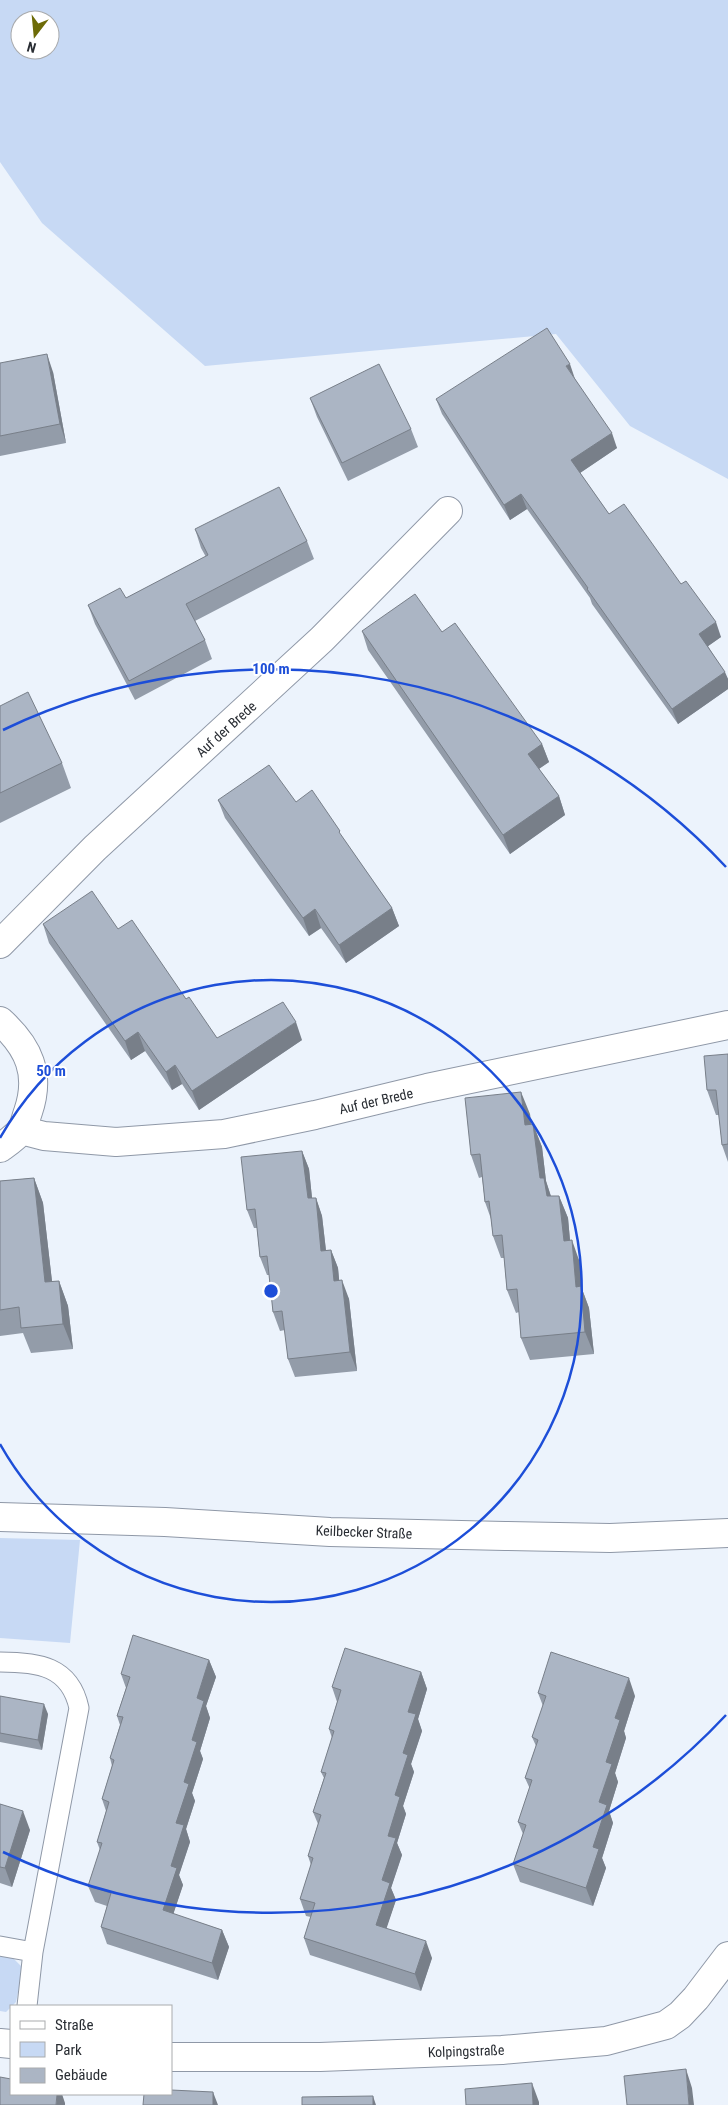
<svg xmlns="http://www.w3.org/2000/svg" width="728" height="2105" font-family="'Roboto Condensed',sans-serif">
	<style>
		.green { fill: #c7d9f4; fill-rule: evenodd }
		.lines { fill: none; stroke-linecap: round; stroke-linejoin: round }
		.lane-casing { stroke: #8f98a7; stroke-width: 21 }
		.street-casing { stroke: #8f98a7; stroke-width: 30 }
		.secondary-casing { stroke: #8f98a7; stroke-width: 30 }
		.lane { stroke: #fff; stroke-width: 19 }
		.street { stroke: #fff; stroke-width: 28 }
		.secondary { stroke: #fff; stroke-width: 28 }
		.wall { fill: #939ca9 }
		.shaded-wall { fill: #787f89 }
		.building { fill: #abb5c4; stroke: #787f89 }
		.ring { fill: none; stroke: #1d4ed8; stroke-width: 2.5 }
		.labels { text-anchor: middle; stroke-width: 4; stroke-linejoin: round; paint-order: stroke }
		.street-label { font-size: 14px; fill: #292d33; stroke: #fff }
		.centre { fill: #1d4ed8; stroke: #fff; stroke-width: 2.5 }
		.ring-label { font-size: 15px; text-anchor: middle; font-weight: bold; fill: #1d4ed8; stroke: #fff; stroke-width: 4; stroke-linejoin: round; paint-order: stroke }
	</style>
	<rect width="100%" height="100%" fill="#ecf3fc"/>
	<path class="green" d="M0,0H728V479L630,426L556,334L205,366L42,223L0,162ZM20,20H50V50H20Z
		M0,1538L80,1540L70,1643L0,1638Z
		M0,1955L13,1958L23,1968L16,2002L6,2012L0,2011Z"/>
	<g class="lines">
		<g class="lane-casing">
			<path id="lane" d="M0,1662C38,1662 70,1666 79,1708L33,1952L27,2006
				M0,1946L33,1952"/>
		</g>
		<g class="street-casing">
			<path id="street" d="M0,944L95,848L322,639L448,511
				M0,1021C29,1047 41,1074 28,1112C26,1117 25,1125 21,1130C16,1137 7,1143 0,1148
				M21,1130L44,1136L116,1142L224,1134L315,1115L427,1088L728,1025
				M0,2043L11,2044
				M171,2057H320L502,2050L606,2041L666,2025L680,2015L696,1998L728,1956"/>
		</g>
		<g class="secondary-casing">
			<path id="secondary" d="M0,1517L165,1522L330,1532L505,1536L610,1538L728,1533"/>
		</g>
		<use href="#lane" class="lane"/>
		<use href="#street" class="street"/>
		<use href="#secondary" class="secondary"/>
	</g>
	<path class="wall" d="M0,363L53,372L66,443L0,456Z
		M575,379L617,448L580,473L609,514L681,584L721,637L708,646L728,679V689L678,724L592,604L590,598L527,509L510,520L442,414L436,399Z
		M310,398L411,429L418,447L348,481L317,417Z
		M195,529L307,541L314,559L195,621L205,640L212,659L135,700L95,624L88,605L126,598L206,557L201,548Z
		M362,631L442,632L542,744L549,762L539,769L559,796L565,815L510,854L368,650Z
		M0,706L62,763L71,788L0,823Z
		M218,800L296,802L342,837L392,908L399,926L346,963L321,928L309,936L225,818Z
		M43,924L118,929L186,999L217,1038L302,1040L199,1110L182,1084L172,1090L145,1051L131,1060L49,943Z
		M728,1054V1162L722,1145L719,1115H716L707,1090Z
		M530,1114L531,1124H533L542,1147L546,1181L551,1196H559L568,1218L570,1240L580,1263L582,1289L589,1308L594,1354L530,1360L521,1338L519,1312L516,1313L507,1290L504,1258H501L493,1236L491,1219L485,1202L482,1177L479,1178L471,1155Z
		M302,1151L309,1169L312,1198H316L322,1216L326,1250H331L338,1268L339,1280L349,1299L357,1371L295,1377L288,1359L285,1330L280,1331L273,1312L269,1275H267L260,1257L257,1228H254L247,1210Z
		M34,1178L43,1203L52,1282L59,1281L68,1306L73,1349L31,1353L23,1333L0,1336V1181Z
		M209,1660L216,1677L206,1706L210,1718L200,1751L203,1759L192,1793L195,1801L186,1829L190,1842L179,1875L183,1885L173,1914L222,1930L229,1947L218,1980L107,1944L101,1927L107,1906L95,1902L88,1886L100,1850L97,1842L106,1811L102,1799L112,1766L110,1758L120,1725L117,1716L126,1688L121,1674Z
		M421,1672L427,1689L418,1719L422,1731L411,1764L414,1772L403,1806L406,1814L397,1843L402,1855L391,1888L396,1900L386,1928L432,1958L421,1991L310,1955L304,1938L311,1917L306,1916L300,1899L311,1865L308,1856L318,1824L313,1812L324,1778L321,1772L332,1738L329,1729L337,1702L332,1687Z
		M538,1693L635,1696L624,1731L626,1738L615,1773L618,1782L609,1811L613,1823L602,1858L606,1868L593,1906L520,1882L513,1864L523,1834L518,1822L530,1789L525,1778L536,1746L532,1737L543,1706Z
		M0,1696L48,1714L42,1750L0,1742Z
		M0,1804L30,1830L12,1887L0,1883Z"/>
	<path class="shaded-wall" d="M47,354L53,372L66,443L60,424Z
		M570,364L575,379L566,366Z
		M612,433L617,448L577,475L571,460Z
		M521,494L527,509L510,520L504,505Z
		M716,622L721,637L704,649L699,634Z
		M725,672L728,679V689L678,724L672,709Z
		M542,744L549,762L534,772L528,754Z
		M559,796L565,815L510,854L503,835Z
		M392,908L399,926L346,963L339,945Z
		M315,909L321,928L309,936L303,918Z
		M296,1022L302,1040L199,1110L192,1091Z
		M138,1032L145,1051L131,1060L125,1041Z
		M175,1065L182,1084L172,1090L166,1072Z
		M521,1092L530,1114L533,1147L525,1125Z
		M533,1124L542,1147L546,1181L552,1200L555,1218L540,1178Z
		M302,1151L309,1169L314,1217L308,1198Z
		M34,1178L43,1203L55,1307L45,1282Z
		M559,1196L568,1218L572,1263L564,1241Z
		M316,1198L322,1216L328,1269L321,1251Z
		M572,1240L580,1263L582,1289L589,1308L594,1354L585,1332L576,1287Z
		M331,1250L338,1268L341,1299L334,1281Z
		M342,1280L349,1299L357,1371L350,1352Z
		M59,1281L68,1306L73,1349L63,1324Z
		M209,1660L216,1677L206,1706L210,1718L200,1751L203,1759L192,1793L195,1801L186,1829L190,1842L179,1875L183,1885L169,1927L163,1910L171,1866L176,1823L192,1740L197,1698Z
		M421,1672L427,1689L418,1719L422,1731L411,1764L414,1772L403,1806L406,1814L397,1843L402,1855L391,1888L396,1900L382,1942L376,1925L388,1836L395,1795L408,1712Z
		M629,1678L635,1696L624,1731L626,1738L615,1773L618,1782L609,1811L613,1823L602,1858L606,1868L593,1906L586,1888L599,1802L606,1762L615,1718Z
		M44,1704L48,1714L42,1750L38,1740Z
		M23,1811L30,1830L12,1887L5,1868Z
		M222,1930L229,1947L218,1980L212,1963Z
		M426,1941L432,1958L421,1991L415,1974Z
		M686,2069L692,2088L694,2105H689Z
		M532,2083L539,2102V2105H533Z
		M213,2092L218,2105H213Z
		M57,2094H62L65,2103V2105H56Z
		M373,2096L376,2105H373Z"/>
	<path class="building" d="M547,328L570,364L566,366L612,433L571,460L609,514L624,504L681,584L686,581L716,622L699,634L725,672L672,709L587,589L588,588L521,494L504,505L436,399Z
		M47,354L60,424L0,436V363Z
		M379,364L411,429L342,463L310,398Z
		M279,487L307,541L186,604L205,640L129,681L88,605L120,588L126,598L208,555L195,529Z
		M415,594L442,632L455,623L542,744L528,754L559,796L503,835L362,631Z
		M28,692L62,763L0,793V706Z
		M269,765L296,802L312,790L340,831L339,832L392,908L339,945L315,909L303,918L218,800Z
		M92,891L118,929L132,920L186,999L189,997L217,1038L283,1002L296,1022L192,1091L175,1065L166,1072L138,1032L125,1041L43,924Z
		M728,1054V1144L722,1145L716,1090H707L704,1056Z
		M521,1092L525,1125L533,1124L540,1178H544L547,1196H559L564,1241L572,1240L576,1287L581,1286L585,1332L521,1338L517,1289L507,1290L502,1235L493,1236L489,1201L485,1202L480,1154L471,1155L465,1098Z
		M302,1151L308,1198H316L321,1251L331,1250L334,1281L342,1280L350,1352L288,1359L282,1311L273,1312L267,1256L260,1257L255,1209L247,1210L241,1157Z
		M34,1178L45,1282L59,1281L63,1324L21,1328L19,1307L0,1310V1181Z
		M133,1635L209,1660L197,1698L204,1701L192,1740L197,1742L184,1782L189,1784L176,1823L184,1825L171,1866L177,1868L163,1910L222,1930L212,1963L101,1927L111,1893L88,1886L102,1843L97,1842L109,1802L102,1799L114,1760L110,1758L123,1717L117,1716L130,1677L121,1674Z
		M345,1648L421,1672L408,1712L416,1714L403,1753L408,1755L395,1795L400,1797L388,1836L396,1838L382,1880L390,1883L376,1925L426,1941L415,1974L304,1938L315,1903L300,1899L313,1858L308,1856L321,1815L313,1812L326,1773L321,1772L334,1731L329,1729L341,1690L332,1687Z
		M551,1652L629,1678L615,1718L620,1720L606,1762L612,1764L599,1802L607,1805L593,1847L599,1849L586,1888L513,1864L526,1825L518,1822L532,1780L525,1778L538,1740L532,1737L546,1696L538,1693Z
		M0,1696L44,1704L38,1740L0,1733Z
		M0,1804L23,1811L5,1868L0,1867Z
		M686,2069L689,2105H627L624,2076Z
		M0,2077L11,2079V2094H57L56,2105H0Z
		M532,2083L533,2105H466L465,2089Z
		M171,2090L213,2092V2105H143L144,2094H171Z
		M373,2096V2105H302V2097Z"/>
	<g class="ring">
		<path d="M0 1138A311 311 0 1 1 0 1444"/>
		<path d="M726 1715A622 622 0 0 1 3 1852M3 730A622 622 0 0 1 726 867"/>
	</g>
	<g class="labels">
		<g class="street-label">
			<text transform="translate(226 729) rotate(-42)" y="5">Auf der Brede</text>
			<text transform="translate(376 1101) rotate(-13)" y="5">Auf der Brede</text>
			<text transform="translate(364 1532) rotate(2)" y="5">Keilbecker Straße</text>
			<text transform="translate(466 2051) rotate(-2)" y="5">Kolpingstraße</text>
		</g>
	</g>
	<circle cx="271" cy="1291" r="8" class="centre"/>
	<g class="ring-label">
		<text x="271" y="674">100 m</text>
		<text x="51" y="1076">50 m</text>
	</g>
	<rect x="10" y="2005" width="162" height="90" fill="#ffffff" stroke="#a9abad"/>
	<rect x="20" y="2021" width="25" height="8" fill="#ffffff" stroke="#a9abad"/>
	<text x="55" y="2030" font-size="15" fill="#292d33">Straße</text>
	<rect x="20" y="2042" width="25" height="15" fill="#c7d9f4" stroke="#a9abad"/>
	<text x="55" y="2055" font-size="15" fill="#292d33">Park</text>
	<rect x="20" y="2068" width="25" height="15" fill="#abb5c4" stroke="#a9abad"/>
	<text x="55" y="2080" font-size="15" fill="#292d33">Gebäude</text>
	<g transform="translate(35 35) rotate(196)"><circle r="24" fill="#ffffff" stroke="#a9abad"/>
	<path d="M0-4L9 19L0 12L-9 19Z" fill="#6d6b07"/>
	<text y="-8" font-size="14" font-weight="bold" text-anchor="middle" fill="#292d33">N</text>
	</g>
</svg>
